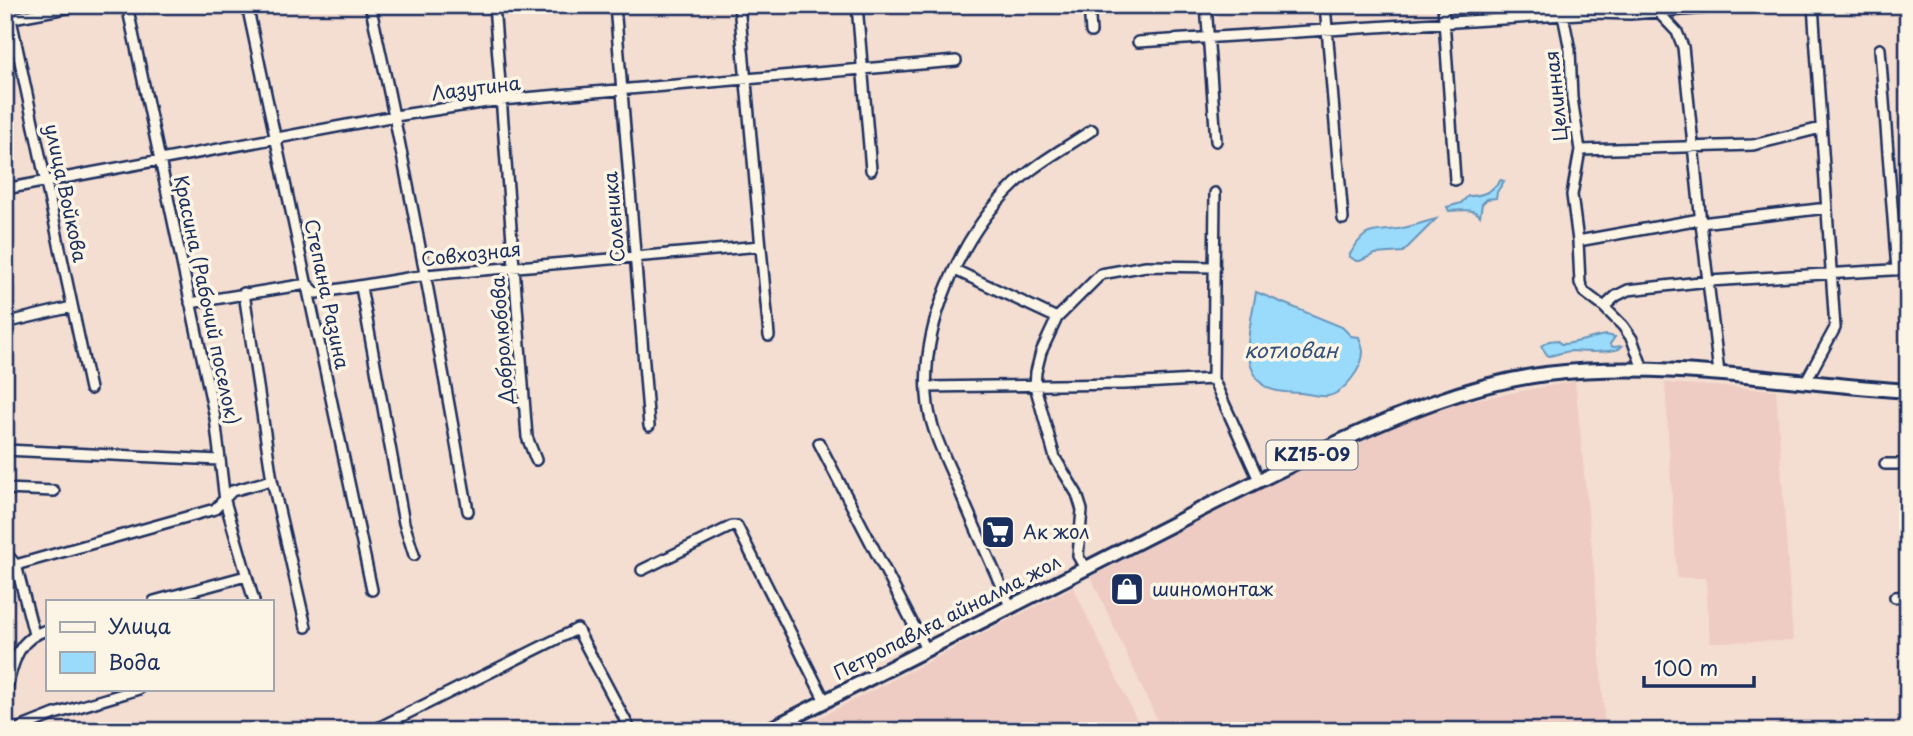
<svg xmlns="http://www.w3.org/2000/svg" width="1913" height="736" font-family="'Playpen Sans',sans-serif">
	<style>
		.built { fill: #eeccc3 }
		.water { fill: #9adafb; stroke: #6796bc; stroke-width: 2 }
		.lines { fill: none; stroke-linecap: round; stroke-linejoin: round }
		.minor-casing { stroke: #1b2f5e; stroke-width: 14 }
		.highway-casing { stroke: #1b2f5e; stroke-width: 18 }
		.minor { stroke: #fcf5e5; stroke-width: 9 }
		.highway { stroke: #fcf5e5; stroke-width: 12 }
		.labels { text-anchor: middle; stroke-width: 7; stroke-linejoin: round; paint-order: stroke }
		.shield { fill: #fcf5e5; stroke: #5e6a86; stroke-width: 2 }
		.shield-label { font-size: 18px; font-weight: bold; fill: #1b2f5e }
		.street-label { font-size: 19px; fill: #1b2f5e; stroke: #fcf5e5 }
		.poi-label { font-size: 19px; fill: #1b2f5e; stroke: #fcf5e5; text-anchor: start }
		.water-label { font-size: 21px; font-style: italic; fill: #34517d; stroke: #fcf5e5 }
	</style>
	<rect width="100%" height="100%" fill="#f4ddd1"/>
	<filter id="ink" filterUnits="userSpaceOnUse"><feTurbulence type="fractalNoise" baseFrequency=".0143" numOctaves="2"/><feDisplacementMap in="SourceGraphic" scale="14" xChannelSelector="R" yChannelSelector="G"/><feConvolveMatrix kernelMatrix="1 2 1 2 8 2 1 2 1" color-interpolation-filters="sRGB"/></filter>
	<g filter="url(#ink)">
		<path class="built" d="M1575,381L1595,582L1605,731H1162L1091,577L1266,486L1415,417L1457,403Z
			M1665,383L1776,390L1793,641L1710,642L1706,578H1677Z
			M1073,587L1142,731H794L819,718Z"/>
		<path class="water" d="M1501,180L1504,181L1497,192L1496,198L1487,199L1482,204L1480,216C1473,207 1460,211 1449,211L1447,207L1461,203L1468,196C1483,196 1491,192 1501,180Z
			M1436,219L1403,252L1375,254L1360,261H1356L1349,256C1366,226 1370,233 1398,229C1411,227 1424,222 1436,219Z
			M1256,292L1342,327L1351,336L1359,337C1360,341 1363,348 1363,352C1363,368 1343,394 1328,396C1319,397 1309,394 1301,393C1284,392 1266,393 1257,378C1240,354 1252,318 1256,292Z
			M1606,335L1615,337L1610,344L1613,347L1622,346L1619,349C1604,353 1588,352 1572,351C1565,351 1556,355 1548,356L1541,346L1549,341L1558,340L1561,344C1576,344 1591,337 1606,335Z"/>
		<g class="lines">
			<g class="minor-casing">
				<path id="minor" d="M8,5L90,389
					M127,5L215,418L225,501L254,601
					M247,5L372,590
					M370,5C408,173 438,342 468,511
					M494,5L527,437L536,460
					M615,5L649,426
					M739,5L769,336
					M857,5L871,170
					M1089,5L1091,32
					M1206,5L1216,141
					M1325,5L1343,219
					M1443,5L1455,180
					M1561,5L1570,50L1572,98L1580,150L1572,195L1578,241L1580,283L1584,292L1604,307L1623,326L1632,339L1643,369
					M1659,13L1677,32L1683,47L1701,223L1719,373
					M7,19L83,5
					M1138,42L1595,13L1630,14L1748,5
					M1880,49L1897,270
					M1580,150L1753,145L1821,128
					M5,189L395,116L501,100L956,61
					M1215,193L1213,379L1259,480
					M1701,223L1827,208
					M1578,241L1700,219
					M955,270L1057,318
					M361,287L404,523L414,555
					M244,293L272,480L306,627
					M190,303L307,284L316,293L426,275L761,246
					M1604,307L1616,296L1628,290L1709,281L1908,269
					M5,323L72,307
					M1806,381L1835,328L1813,5
					M927,387L1125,384L1213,379
					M819,443L926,649
					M5,450L220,460
					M1885,464H1908
					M5,489L54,491
					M5,552L16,565L34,634
					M5,568L215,509L232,491L272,480
					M1085,568L1078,556L1082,510L1077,494L1055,458L1035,386L1036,372L1041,352L1057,318L1101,274L1146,266L1215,267
					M642,570L732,526H737L825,701
					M1895,597L1908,596
					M154,601L246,576
					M1010,606C992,566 974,525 957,485C946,459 932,433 928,405C918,330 960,236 1014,185C1035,164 1067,147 1092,130
					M5,695C13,666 15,639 47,630
					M12,731L55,714L139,689
					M372,731L577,629L631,731"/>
			</g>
			<g class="highway-casing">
				<path id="highway" d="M766,731C903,661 1040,591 1177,522C1226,496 1276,472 1326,448C1396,415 1468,384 1546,374C1667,360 1787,383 1908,391"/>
			</g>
			<use href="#minor" class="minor"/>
			<use href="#highway" class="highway"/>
		</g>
	</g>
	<defs>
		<g id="supermarket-square" transform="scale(1.75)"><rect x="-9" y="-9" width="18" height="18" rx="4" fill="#1b2f5e" stroke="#fcf5e5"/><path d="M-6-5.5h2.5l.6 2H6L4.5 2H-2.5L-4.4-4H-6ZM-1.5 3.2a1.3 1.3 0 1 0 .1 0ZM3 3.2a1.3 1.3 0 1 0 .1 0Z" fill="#fff"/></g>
		<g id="shop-square" transform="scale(1.75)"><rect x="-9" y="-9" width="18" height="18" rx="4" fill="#1b2f5e" stroke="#fcf5e5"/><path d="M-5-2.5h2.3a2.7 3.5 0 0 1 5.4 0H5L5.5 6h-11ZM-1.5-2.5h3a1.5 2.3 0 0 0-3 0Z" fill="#fff"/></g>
	</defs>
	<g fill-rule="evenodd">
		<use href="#supermarket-square" x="998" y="532"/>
		<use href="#shop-square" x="1127" y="589"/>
	</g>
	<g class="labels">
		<rect class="shield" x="1266.5" y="440.5" width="91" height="29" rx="5"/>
		<g class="shield-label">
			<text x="1312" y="461">KZ15-09</text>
		</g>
		<g class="street-label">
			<text transform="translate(476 88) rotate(-7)" y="7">Лазутина</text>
			<text transform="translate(1556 96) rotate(-96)" y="7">Целинная</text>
			<text transform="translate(66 193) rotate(78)" y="7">улица Войкова</text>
			<text transform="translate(614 217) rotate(-95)" y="7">Соленика</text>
			<text transform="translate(471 254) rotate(-6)" y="7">Совхозная</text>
			<text transform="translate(327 294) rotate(78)" y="7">Степана Разина</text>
			<text transform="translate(207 300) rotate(78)" y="7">Красина (Рабочий поселок)</text>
			<text transform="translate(502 340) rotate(-94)" y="7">Добролюбова</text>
			<text transform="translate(947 617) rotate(-27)" y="7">Петропавлға айналма жол</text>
		</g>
		<g class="poi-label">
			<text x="1023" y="539">Ак жол</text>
			<text x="1152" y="596">шиномонтаж</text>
		</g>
		<g class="water-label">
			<text x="1291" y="358">котлован</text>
		</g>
	</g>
	<rect width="1913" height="736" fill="none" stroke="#fcf5e5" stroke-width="28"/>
	<rect x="14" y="14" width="1885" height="708" fill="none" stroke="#1b2f5e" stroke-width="2.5" filter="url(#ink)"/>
	<rect x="46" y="600" width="228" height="91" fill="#fcf5e5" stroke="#a2a6af" stroke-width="2"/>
	<rect x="60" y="622" width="35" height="10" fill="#fcf5e5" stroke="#a2a6af" stroke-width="2"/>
	<text x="108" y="634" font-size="21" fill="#1b2f5e">Улица</text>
	<rect x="60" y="652" width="35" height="21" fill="#9adafb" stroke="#a2a6af" stroke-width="2"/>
	<text x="108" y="670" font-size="21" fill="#1b2f5e">Вода</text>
	<path d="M1644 676v10h110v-10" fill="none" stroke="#1b2f5e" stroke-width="3.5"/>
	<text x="1654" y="676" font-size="21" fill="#1b2f5e" stroke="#fcf5e5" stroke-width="5" paint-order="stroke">100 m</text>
</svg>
